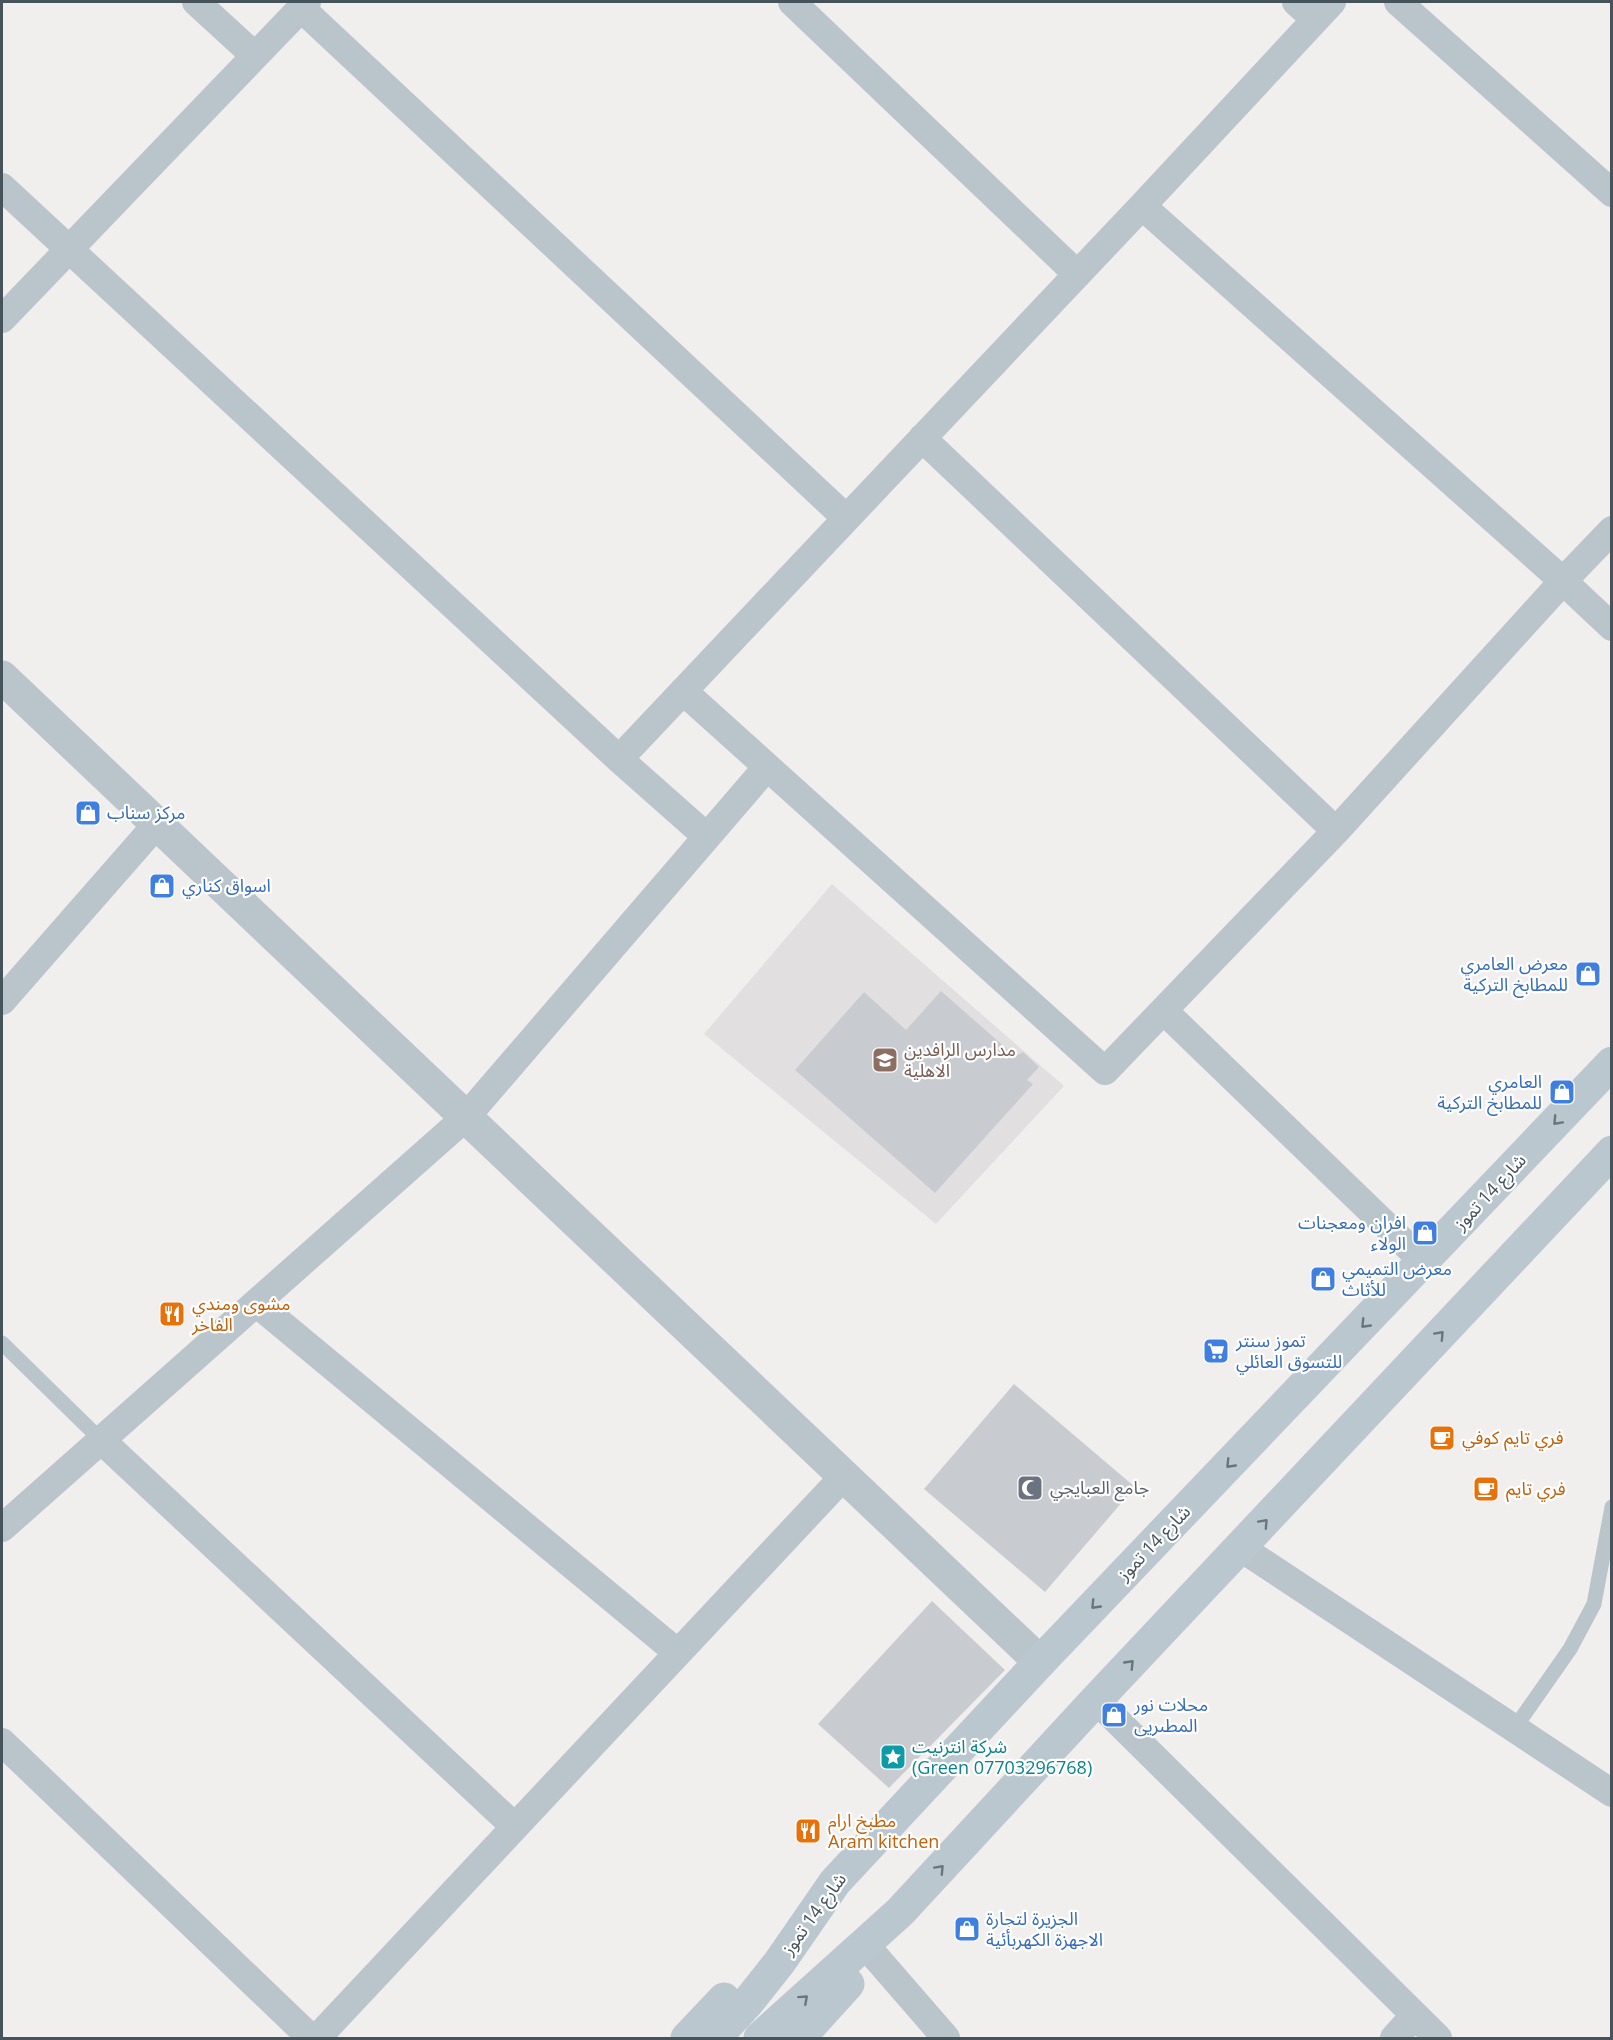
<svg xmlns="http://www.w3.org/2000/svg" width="1613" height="2040" font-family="'Open Sans','Noto Sans Arabic',sans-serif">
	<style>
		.education { fill: #e2dfe0 }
		.building { fill: #c8ccd1 }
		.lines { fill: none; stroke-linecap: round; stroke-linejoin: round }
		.service { stroke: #bac4cb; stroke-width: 15 }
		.minor { stroke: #bac4cb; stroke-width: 28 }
		.tertiary { stroke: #bac4cb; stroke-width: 33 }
		.secondary { stroke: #bbc7cf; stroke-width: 33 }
		.oneway { stroke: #6a767e }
		.labels { text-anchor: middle; stroke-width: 4.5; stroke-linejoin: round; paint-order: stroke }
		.shop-label { font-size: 18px; fill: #366cbe; stroke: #fff; text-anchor: start }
		.education-label { font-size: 18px; fill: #785e54; stroke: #fff; text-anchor: start }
		.street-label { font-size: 18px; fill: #47535b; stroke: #fff }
		.food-label { font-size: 18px; fill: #c56008; stroke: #fff; text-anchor: start }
		.worship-label { font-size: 18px; fill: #5b616d; stroke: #fff; text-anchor: start }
		.culture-label { font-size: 18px; fill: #0d838f; stroke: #fff; text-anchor: start }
	</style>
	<rect width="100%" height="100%" fill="#f1eeee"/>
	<path class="education" d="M832,884L1064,1086L936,1224L704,1034Z"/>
	<path class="building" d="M941,991L1015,1056L1023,1052L1039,1067L1027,1080L1033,1084L935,1193L795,1070L864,992L906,1030Z
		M1014,1384L1135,1487L1045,1592L924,1489Z
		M932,1601L1005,1670L889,1788L818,1724Z"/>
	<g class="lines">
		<path class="service" d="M2,1343L101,1440
			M1514,1729L1570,1649L1594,1604L1612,1507"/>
		<path class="minor" d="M196,2L255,56
			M792,2L1076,273
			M1296,2L1315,19
			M1398,2L1612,193
			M301,8L846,518
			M2,187L619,759L706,836
			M1142,206L1563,581L1612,627
			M2,319L307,2
			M922,438L1336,831
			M683,691L1105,1071L1336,831L1563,581L1612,530
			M619,759L1142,206L1332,2
			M2,1001L157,824
			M1164,1011L1424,1262
			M256,1303L678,1653
			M101,1440L515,1827
			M2,1528L466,1117L767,767
			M1241,1548L1612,1793
			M1096,1700L1438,2038
			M2,1742L311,2038
			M874,1955L946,2038
			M317,2038L844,1476
			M1394,2038L1414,2016"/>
		<path class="tertiary" d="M2,677L1040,1662"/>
		<path class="secondary" d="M687,2038L724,1999
			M715,2038L748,2002L779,1963L835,1882L1040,1662L1612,1063
			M760,2038L900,1912L1096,1700L1612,1152
			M799,2038L848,1984"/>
	</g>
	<defs><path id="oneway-chevron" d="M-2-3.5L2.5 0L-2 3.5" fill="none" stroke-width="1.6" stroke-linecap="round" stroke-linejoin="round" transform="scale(1.5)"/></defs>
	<g class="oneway">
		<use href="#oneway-chevron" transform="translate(1557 1121) rotate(133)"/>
		<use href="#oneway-chevron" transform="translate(1365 1324) rotate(134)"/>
		<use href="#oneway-chevron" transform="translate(1440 1335) rotate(-47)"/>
		<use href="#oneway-chevron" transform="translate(1230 1464) rotate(134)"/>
		<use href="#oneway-chevron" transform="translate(1264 1523) rotate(-47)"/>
		<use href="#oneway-chevron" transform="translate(1095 1605) rotate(134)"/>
		<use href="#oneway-chevron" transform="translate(1130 1664) rotate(-46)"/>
		<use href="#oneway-chevron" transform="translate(940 1869) rotate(-47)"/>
		<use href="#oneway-chevron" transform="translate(804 1999) rotate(-42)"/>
	</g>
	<defs>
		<g id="shop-square" transform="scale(1.35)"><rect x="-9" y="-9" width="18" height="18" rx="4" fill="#3f7fe0" stroke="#fff"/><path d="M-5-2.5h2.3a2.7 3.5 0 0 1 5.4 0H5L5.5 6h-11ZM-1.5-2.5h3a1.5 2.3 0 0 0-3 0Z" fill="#fff"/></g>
		<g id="school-square" transform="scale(1.35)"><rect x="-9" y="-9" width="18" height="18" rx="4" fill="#8d6e63" stroke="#fff"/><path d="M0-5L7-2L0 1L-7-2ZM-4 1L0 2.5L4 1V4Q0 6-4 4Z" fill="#fff"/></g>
		<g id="restaurant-square" transform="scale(1.35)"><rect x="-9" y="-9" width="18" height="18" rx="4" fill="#e8710a" stroke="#fff"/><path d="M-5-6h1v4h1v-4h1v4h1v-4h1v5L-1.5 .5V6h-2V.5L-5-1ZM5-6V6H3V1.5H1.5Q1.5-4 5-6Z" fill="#fff"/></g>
		<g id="supermarket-square" transform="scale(1.35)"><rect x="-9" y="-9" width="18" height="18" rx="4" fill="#3f7fe0" stroke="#fff"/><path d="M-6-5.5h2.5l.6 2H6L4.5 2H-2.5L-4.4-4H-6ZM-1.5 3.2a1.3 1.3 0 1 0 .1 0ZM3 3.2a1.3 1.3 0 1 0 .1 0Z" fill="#fff"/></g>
		<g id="cafe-square" transform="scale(1.35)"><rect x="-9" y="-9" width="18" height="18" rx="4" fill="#e8710a" stroke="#fff"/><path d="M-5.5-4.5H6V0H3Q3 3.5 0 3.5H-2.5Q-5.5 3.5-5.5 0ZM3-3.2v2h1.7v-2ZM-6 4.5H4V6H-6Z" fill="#fff"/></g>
		<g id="mosque-square" transform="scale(1.35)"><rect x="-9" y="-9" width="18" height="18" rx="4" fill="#6b7280" stroke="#fff"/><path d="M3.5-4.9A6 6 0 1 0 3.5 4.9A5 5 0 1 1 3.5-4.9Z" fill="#fff"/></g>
		<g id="sight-square" transform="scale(1.35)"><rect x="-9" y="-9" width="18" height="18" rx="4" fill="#0f9aa8" stroke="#fff"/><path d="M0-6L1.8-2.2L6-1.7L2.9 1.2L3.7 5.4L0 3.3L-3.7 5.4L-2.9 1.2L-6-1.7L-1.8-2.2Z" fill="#fff"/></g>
	</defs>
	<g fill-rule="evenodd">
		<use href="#shop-square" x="88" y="813"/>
		<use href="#shop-square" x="162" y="886"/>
		<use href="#shop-square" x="1588" y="974"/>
		<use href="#school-square" x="885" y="1060"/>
		<use href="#shop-square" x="1562" y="1092"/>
		<use href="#shop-square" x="1425" y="1233"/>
		<use href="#shop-square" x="1323" y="1279"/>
		<use href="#restaurant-square" x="172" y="1314"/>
		<use href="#supermarket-square" x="1216" y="1351"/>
		<use href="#cafe-square" x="1442" y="1438"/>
		<use href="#mosque-square" x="1030" y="1488"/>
		<use href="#cafe-square" x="1486" y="1489"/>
		<use href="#shop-square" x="1114" y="1715"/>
		<use href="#sight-square" x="893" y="1757"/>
		<use href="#restaurant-square" x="808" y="1831"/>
		<use href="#shop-square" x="967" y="1929"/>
	</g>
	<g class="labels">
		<g class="shop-label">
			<text x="107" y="819">مركز سناب</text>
			<text x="182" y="892">اسواق كناري</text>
			<text x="1568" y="970" text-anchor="end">معرض العامري<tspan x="1568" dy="21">للمطابخ التركية</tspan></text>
			<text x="1542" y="1088" text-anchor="end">العامري<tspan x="1542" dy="21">للمطابخ التركية</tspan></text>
			<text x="1406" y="1229" text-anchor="end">افران ومعجنات<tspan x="1406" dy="21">الولاء</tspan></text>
			<text x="1342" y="1275">معرض التميمي<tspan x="1342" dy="21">للأثاث</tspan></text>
			<text x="1236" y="1347">تموز سنتر<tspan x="1236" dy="21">للتسوق العائلي</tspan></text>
			<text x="1134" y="1711">محلات نور<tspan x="1134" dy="21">المطىريى</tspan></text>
			<text x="986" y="1925">الجزيرة لتجارة<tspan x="986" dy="21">الاجهزة الكهربأئية</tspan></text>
		</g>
		<g class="education-label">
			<text x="904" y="1056">مدارس الرافدين<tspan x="904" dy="21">اﻻهلية</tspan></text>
		</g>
		<g class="street-label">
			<text transform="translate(1490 1192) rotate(-47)" y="6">شارع 14 تموز</text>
			<text transform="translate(1154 1543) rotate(-46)" y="6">شارع 14 تموز</text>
			<text transform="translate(814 1914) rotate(-54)" y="6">شارع 14 تموز</text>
		</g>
		<g class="food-label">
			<text x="192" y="1310">مشوى ومندي<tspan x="192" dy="21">الفاخر</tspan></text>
			<text x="1462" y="1444">فري تايم كوفي</text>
			<text x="1506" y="1495">فري تايم</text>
			<text x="828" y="1827">مطبخ ارام<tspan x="828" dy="21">Aram kitchen</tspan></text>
		</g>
		<g class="worship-label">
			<text x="1050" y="1494">جامع العبايجي</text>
		</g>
		<g class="culture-label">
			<text x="912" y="1753">شركة انترنيت<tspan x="912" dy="21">(Green 07703296768)</tspan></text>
		</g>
	</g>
	<rect width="1613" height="2040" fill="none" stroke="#47535b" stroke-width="6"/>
</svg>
